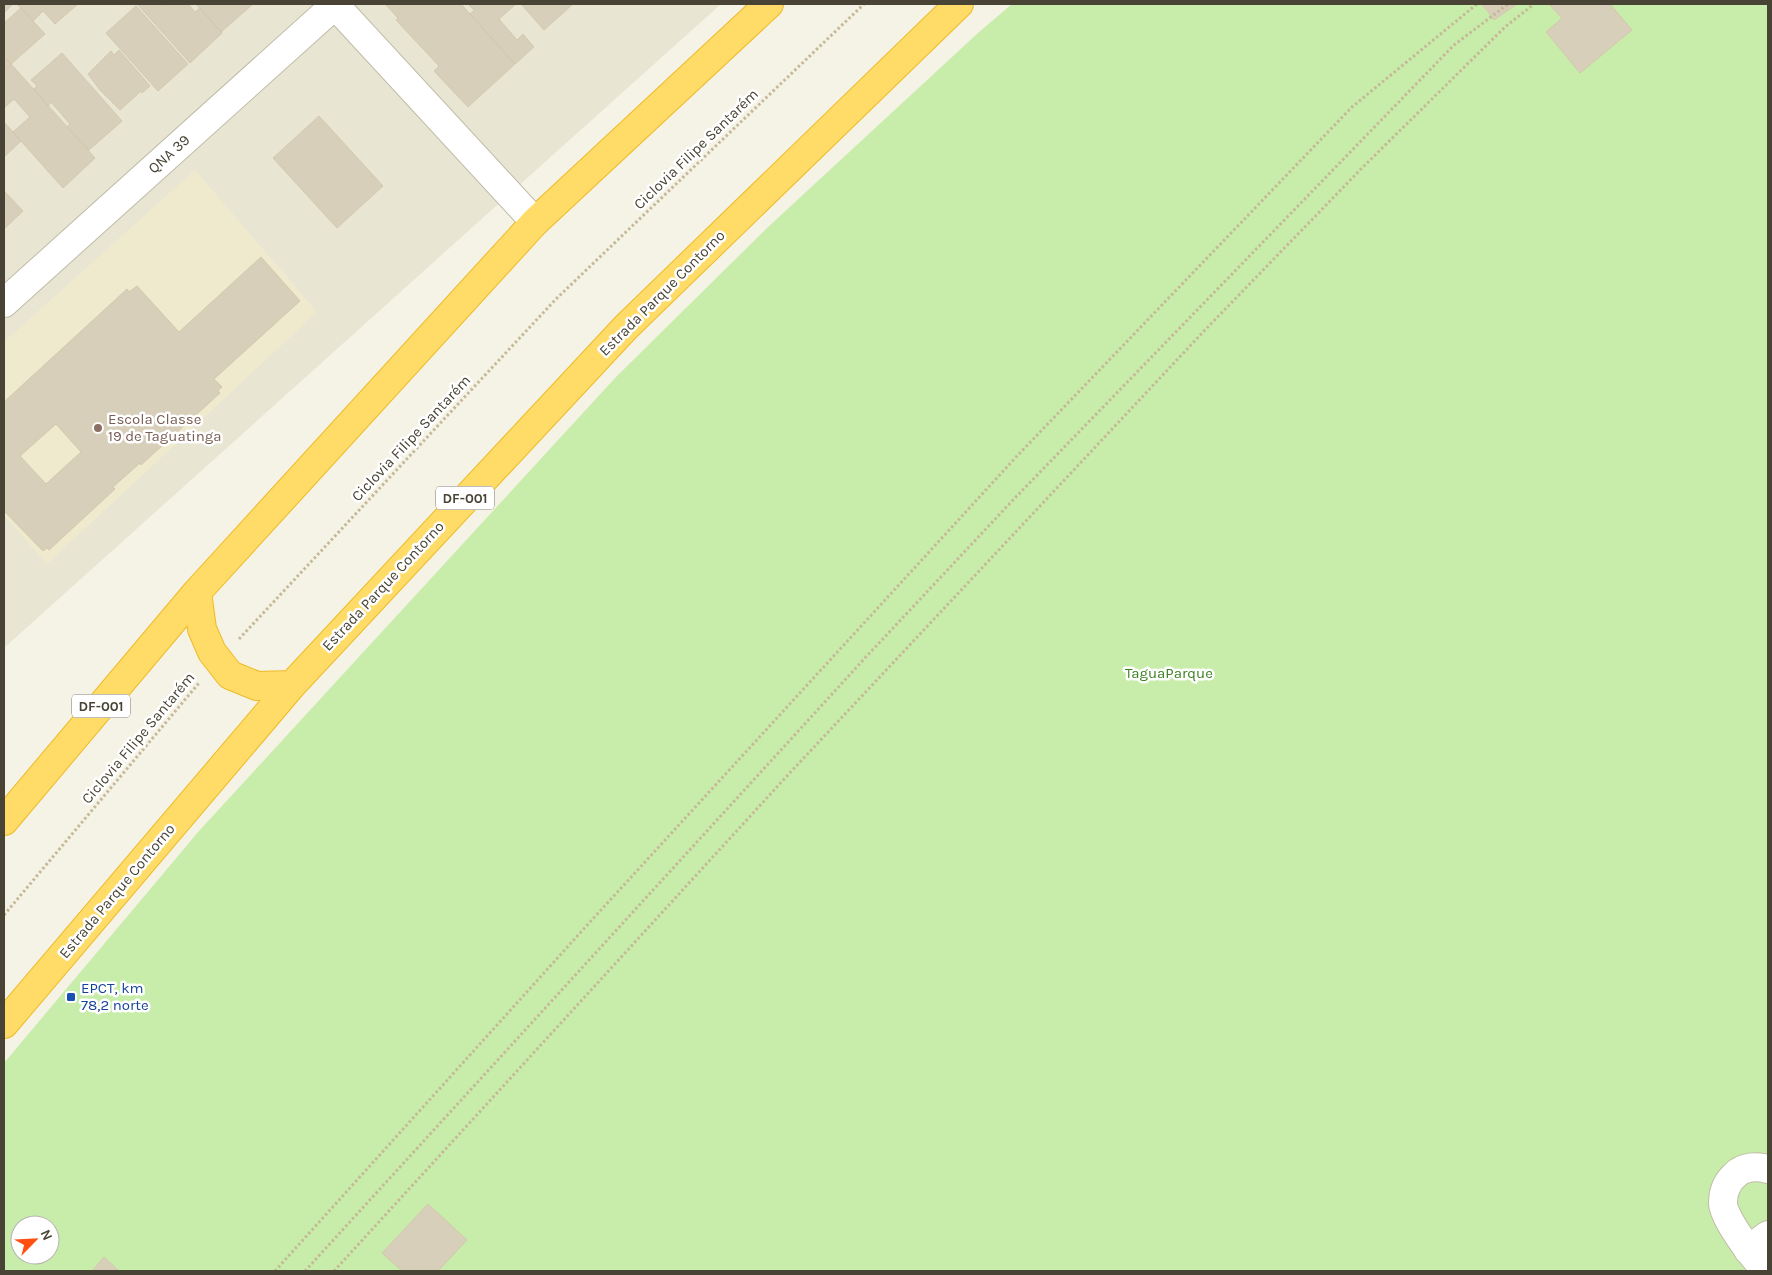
<svg xmlns="http://www.w3.org/2000/svg" width="1772" height="1275" font-family="Karla,sans-serif">
	<style>
		.residential { fill: #e9e5d3 }
		.education { fill: #efeace }
		.green { fill: #c8edaa; fill-rule: evenodd }
		.building { fill: #d8cfba; stroke: #d3c8ac; fill-rule: evenodd }
		.lines { fill: none; stroke-linecap: round; stroke-linejoin: round }
		.minor-casing { stroke: #c1bba7; stroke-width: 30 }
		.highway-casing { stroke: #eeba27; stroke-width: 30 }
		.path { stroke: #c5b997; stroke-width: 3; stroke-dasharray: 2.5 2.5; stroke-linecap: butt }
		.minor { stroke: #fff; stroke-width: 28 }
		.highway { stroke: #ffdc67; stroke-width: 28 }
		.education-dot { fill: #8d6e63; stroke: #fff; stroke-width: 2 }
		.transit-dot { fill: #1a4fb4; stroke: #fff; stroke-width: 2 }
		.labels { text-anchor: middle; stroke-width: 5; stroke-linejoin: round; paint-order: stroke }
		.shield { fill: #fff; stroke: #7f7b71; stroke-width: 1 }
		.shield-label { font-size: 14px; font-weight: bold; fill: #484334 }
		.street-label { font-size: 15px; fill: #484334; stroke: #fff }
		.education-label { font-size: 15px; fill: #785e54; stroke: #fff; text-anchor: start }
		.park-label { font-size: 15px; fill: #3b8121; stroke: #fff }
		.transit-label { font-size: 15px; fill: #164399; stroke: #fff; text-anchor: start }
	</style>
	<rect width="100%" height="100%" fill="#f5f2e6"/>
	<path class="residential" d="M4,4H721L4,648Z"/>
	<path class="education" d="M195,170L317,312L47,564L4,515V342Z"/>
	<path class="green" d="M1012,4H1768V1271H4V1063L199,831L616,377L767,228L978,33ZM20,1225H50V1255H20Z"/>
	<path class="building" d="M4,4H13L4,13Z
		M17,4H78L55,24L43,11L33,21Z
		M137,4H160L161,5L163,4H188L195,12L200,8L222,33L190,63Z
		M196,4H253L221,32Z
		M385,4H461L515,64L468,107L434,71L439,66L396,20L398,18Z
		M468,4H516L499,19L517,40L523,34L534,47L515,64L470,14L474,10Z
		M521,4H573L544,30Z
		M1482,4H1517L1494,20Z
		M1549,4H1610L1632,30L1580,73L1546,32L1562,18Z
		M136,6L188,64L158,91L106,33Z
		M21,8L45,34L11,64L4,56V23Z
		M119,50L150,86L142,93L141,91L120,110L100,90L88,74L111,51L114,55Z
		M62,53L122,121L89,150L67,127L70,124L51,102L48,106L34,89L37,86L31,80Z
		M4,56L11,64L4,71Z
		M11,64L95,158L63,188L13,132L30,117L14,99L4,108V71Z
		M319,116L383,186L337,228L273,158Z
		M4,122L21,141L4,157Z
		M5,192L23,211L4,229V193Z
		M261,257L300,301L214,379L222,387L218,391L220,393L141,465L140,463L113,487L115,489L49,550L47,548L43,551L4,511V402L127,289L129,292L137,286L179,332ZM56,424L81,452L46,484L20,456Z
		M428,1204L467,1240L438,1271H402L382,1253Z
		M104,1257L119,1271H92Z"/>
	<g class="lines">
		<g class="minor-casing">
			<path id="minor" d="M334,4L535,222
				M4,303L336,4
				M1748,1250L1768,1235
				M1767,1271C1755,1260 1723,1218 1723,1203C1723,1192 1727,1182 1735,1175C1744,1166 1757,1166 1768,1169"/>
		</g>
		<g class="highway-casing">
			<path id="highway" d="M197,592L202,629L212,652L230,675L257,686L292,685
				M4,821L197,592L535,222L769,4
				M4,1024L292,685L626,327L959,4"/>
		</g>
		<path class="path" d="M239,639L556,299L864,4
			M4,915L199,683
			M275,1271L590,922L1017,456L1352,107L1477,4
			M305,1271L865,658L1013,500L1454,45L1508,4
			M334,1271L786,777L1204,331L1362,168L1505,27L1534,4"/>
		<use href="#minor" class="minor"/>
		<use href="#highway" class="highway"/>
	</g>
	<circle class="education-dot" cx="98" cy="428" r="5"/>
	<rect class="transit-dot" x="66" y="992" width="10" height="10" rx="2.5"/>
	<g class="labels">
		<g class="shield">
			<rect x="436" y="486.5" width="58" height="23" rx="4"/>
			<rect x="72" y="694.5" width="58" height="23" rx="4"/>
		</g>
		<g class="shield-label">
			<text x="465" y="503">DF-001</text>
			<text x="101" y="711">DF-001</text>
		</g>
		<g class="street-label">
			<text transform="translate(696 149) rotate(-44)" y="5">Ciclovia Filipe Santarém</text>
			<text transform="translate(169 154) rotate(-42)" y="5">QNA 39</text>
			<text transform="translate(662 293) rotate(-45)" y="5">Estrada Parque Contorno</text>
			<text transform="translate(411 438) rotate(-47)" y="5">Ciclovia Filipe Santarém</text>
			<text transform="translate(383 586) rotate(-47)" y="5">Estrada Parque Contorno</text>
			<text transform="translate(138 738) rotate(-50)" y="5">Ciclovia Filipe Santarém</text>
			<text transform="translate(117 891) rotate(-50)" y="5">Estrada Parque Contorno</text>
		</g>
		<g class="education-label">
			<text x="108" y="424">Escola Classe<tspan x="108" dy="17">19 de Taguatinga</tspan></text>
		</g>
		<g class="park-label">
			<text x="1169" y="678">TaguaParque</text>
		</g>
		<g class="transit-label">
			<text x="81" y="993">EPCT, km<tspan x="81" dy="17">78,2 norte</tspan></text>
		</g>
	</g>
	<rect width="1772" height="1275" fill="none" stroke="#484334" stroke-width="10"/>
	<g transform="translate(35 1240) rotate(66)"><circle r="24" fill="#ffffff" stroke="#b6b4ae"/>
	<path d="M0-4L9 19L0 12L-9 19Z" fill="#ff4f13"/>
	<text y="-8" font-size="14" font-weight="bold" text-anchor="middle" fill="#484334">N</text>
	</g>
</svg>
